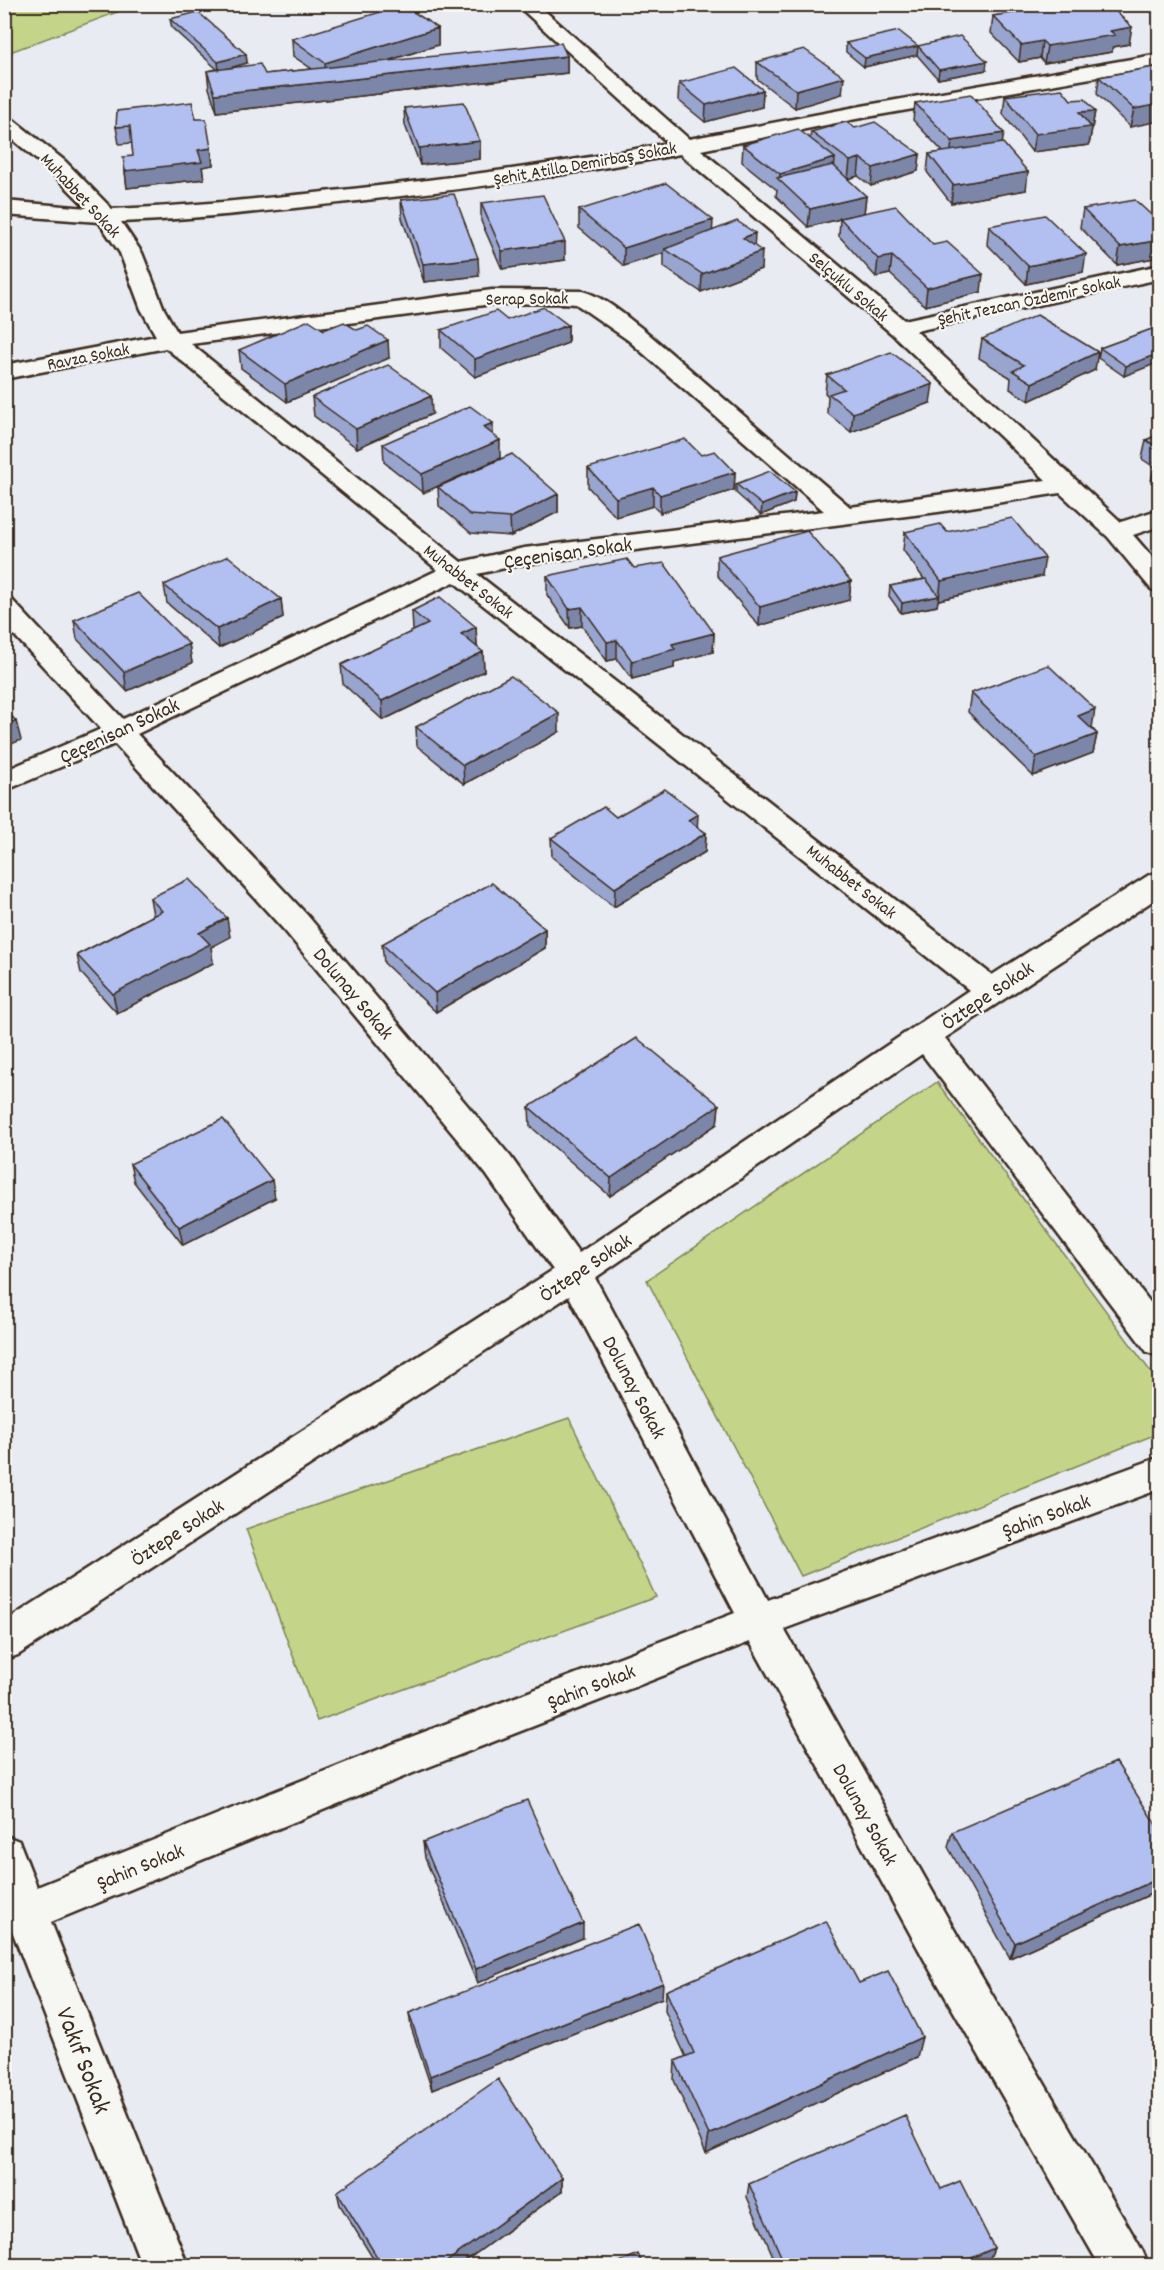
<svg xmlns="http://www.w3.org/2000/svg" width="1164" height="2270" font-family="Dekko,sans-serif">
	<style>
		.green { fill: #c4d58a; stroke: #808054; stroke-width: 1.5 }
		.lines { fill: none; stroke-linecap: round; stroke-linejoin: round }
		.minor-casing { stroke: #3b2a1e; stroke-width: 5 }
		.minor { fill: #f6f6f2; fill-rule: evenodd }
		.wall { fill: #98a5ce; stroke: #3b2a1e; stroke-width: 1.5 }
		.shaded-wall { fill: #7c86a8; stroke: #3b2a1e; stroke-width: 1.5 }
		.building { fill: #b1c0f0; stroke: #3b2a1e; stroke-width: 1.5 }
		.labels { text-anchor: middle; stroke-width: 4.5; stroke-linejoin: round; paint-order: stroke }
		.far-street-label { font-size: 18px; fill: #3b2a1e; stroke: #f6f6f2 }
		.street-label { font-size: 21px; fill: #3b2a1e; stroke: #f6f6f2 }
		.near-street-label { font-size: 26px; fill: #3b2a1e; stroke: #f6f6f2 }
	</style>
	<rect width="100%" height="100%" fill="#e8ebf2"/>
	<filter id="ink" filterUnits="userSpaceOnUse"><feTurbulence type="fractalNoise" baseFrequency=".0167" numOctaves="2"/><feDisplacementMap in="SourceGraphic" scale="12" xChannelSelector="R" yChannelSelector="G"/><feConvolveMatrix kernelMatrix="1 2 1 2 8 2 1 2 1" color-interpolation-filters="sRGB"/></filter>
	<g filter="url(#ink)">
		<path class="green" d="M5,4H136V5L5,54Z
			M937,1082L1159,1383V1433L801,1576L647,1280Z
			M569,1418L656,1597L317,1721L246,1529Z"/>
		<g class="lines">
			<g class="minor-casing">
				<path id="minor" d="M516,4H537L689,139L856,107L1160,54V66L856,119L701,150L904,320L1160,265V279L916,331L1121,522L1160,509V526L1133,535L1160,566V591L1151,589L1108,537L1060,493L938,512L524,564L477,574L992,975L1149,875L1160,872V896L945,1038L1160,1315V1356L1147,1352L922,1054L595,1278L768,1600L1160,1457V1489L784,1629L960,1940L1142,2250L1149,2266H1100L930,1970L750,1642L418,1771L51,1922L188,2266H142L4,1910V1835L19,1841L37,1887L390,1745L735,1613L569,1296L18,1655L4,1660V1622L553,1270L486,1174L285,931L115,744L4,791V771L101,729L4,624V599L13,601L123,719L438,570L166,348L4,379V365L156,336L141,309L120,253L99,222L4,215V201L87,208L49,170L4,132V116L11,118L65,161L112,209C196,206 278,197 361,188C464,176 567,163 668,143ZM680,154L891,333L1046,480L850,507L644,330C625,316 605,297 582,291L492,290L177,332L164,309L142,253L121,222C200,219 278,210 357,201C465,189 573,175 680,154ZM563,303L576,304L628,340L824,511L524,548L461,562L191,344L492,304ZM454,582L969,990L579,1253L510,1156L307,915L137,734Z"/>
			</g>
			<use href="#minor" class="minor"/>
		</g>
		<path class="wall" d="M1012,4H1108L1129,44L1113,47L1112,52L1044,63L1040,58L1019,62L991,33L993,16L1018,12Z
			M170,19L246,54L247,63L228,68L265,74L312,69L293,56L292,39L438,28V45L388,61L567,56V73L217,112L209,88L207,71L217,69L172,28Z
			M846,43L918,46L986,70L938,79L917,55L864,67L846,52Z
			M757,62L842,94L795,108L757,79Z
			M1154,67L1130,127L1097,94L1099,77Z
			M679,83L763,90L762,107L705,122L678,100Z
			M1005,96L1071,100L1095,111L1089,145L1032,152L1003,114Z
			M915,103L1002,143L1026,190L951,203L927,172L929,154L943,152L913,120Z
			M404,108L480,141V159L420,165L405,125Z
			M196,119L211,148L213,165L202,167L204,179L127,188L125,171L133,156L132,143L119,144L116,127Z
			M855,128L920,154L918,171L871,186L858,176L848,179L843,175L866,196L864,213L933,245L981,292L925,306L890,274L876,277L839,236L840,219L808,227L776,196L777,190L742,162L743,145L810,138L811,132Z
			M401,200L479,276L424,282L402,218Z
			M481,203L565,260L502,269L481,221Z
			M1083,209L1160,223V257L1117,265L1080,227Z
			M579,210L713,230L754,245L761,269L701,292L664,267V253L624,266L579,228Z
			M989,226L1083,272L1026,284L987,244Z
			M507,320L568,325V343L475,377L441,348V330Z
			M1160,326L1124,376L1098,358L1100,348Z
			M324,330L389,358L287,402L241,368L239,350Z
			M982,339L1095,370L1029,401L1010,389L1011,378L979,358Z
			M827,375L930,403L851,432L827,413L828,396L825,393Z
			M312,397L432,414L357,448L314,416Z
			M1160,434V487L1151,482L1154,467L1142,459L1146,440Z
			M493,435L500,458L423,493L384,462L383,444Z
			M701,455L735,472L734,490L660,513L653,506L616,517L588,487V468Z
			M736,484L795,492L794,502L761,515L736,493Z
			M438,487L558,494V512L511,536L471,533L439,506Z
			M905,532H947L1042,576L939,600L938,599L937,606L901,613L889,596L890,586L924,579L903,550Z
			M717,556L851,581L849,600L759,626L717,575Z
			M547,576L714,633L713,652L674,662V668L632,679L617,659L607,661L582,626L570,628L547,595Z
			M164,585L281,599L283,618L219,648L167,603Z
			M412,611L476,627L477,646H476L483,652L484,671L383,720L343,684L341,665L414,631L413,630Z
			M74,620L189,644L192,663L127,691L77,639Z
			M971,693L1092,728L1097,734L1093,753L1033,776L968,712Z
			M416,727L559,732L464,784L417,746Z
			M616,817L697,827L706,833L705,852L614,907L552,857L551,838Z
			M150,898L230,937L211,947L213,963L117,1013L81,973L77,955L153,915Z
			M545,929V948L436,1012L384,963L382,944Z
			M719,1105L717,1124L610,1196L530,1126L529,1107Z
			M130,1164L275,1198L183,1245L134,1182Z
			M1160,1831V1890L1010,1958L948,1847L952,1832Z
			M423,1842L583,1938L477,1983L425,1858Z
			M859,1983L917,2057L706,2153L674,2080L675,2061L686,2057L665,2011L666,1991Z
			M662,1998L432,2090L411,2027L409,2013Z
			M562,2178V2191L460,2265H377L340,2205L337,2192Z
			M749,2184L941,2189L994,2248L989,2260L978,2265H777L747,2197Z"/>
		<path class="shaded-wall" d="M1040,4H1083L1025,23L1028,6Z
			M1132,27L1129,44L1113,47L1112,52L1044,63L1047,46L1110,31Z
			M438,28V45L326,80L325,63Z
			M1042,41L1040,58L1019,62L1021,45Z
			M918,46L917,55L864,67L865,58Z
			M246,54L247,63L219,71L218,62Z
			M567,56V73L217,112L215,94Z
			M987,61L986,70L938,79L939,70Z
			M844,77L842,94L795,108L796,90Z
			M763,90L762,107L705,122L706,105Z
			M1160,104V121L1130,127L1134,109Z
			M1095,111L1089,145L1032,152L1035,134L1079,112Z
			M1004,133L1001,150L950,159L952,141Z
			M480,141V159L420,165L419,148Z
			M211,148L213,165L202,167L204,179L127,188L125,171L198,150Z
			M920,154L918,171L871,186L873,168Z
			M835,158L834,175L779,180L780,174Z
			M860,158L858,176L848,179L850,161Z
			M1028,172L1026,190L951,203L953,185Z
			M866,196L864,213L840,218V219L808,227L810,209Z
			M713,220L712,238L665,249L664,253L624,266V248Z
			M755,233L754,251L743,238Z
			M1160,240V257L1117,265L1120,247Z
			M565,242V260L502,269V251Z
			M762,251L761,269L701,292L702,274Z
			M1086,254L1083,272L1026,284L1028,266Z
			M892,256L890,274L876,277L878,259Z
			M478,258L479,276L424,282L423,264Z
			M983,274L981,292L925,306L927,288Z
			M568,325V343L475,377V359Z
			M388,340L389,358L287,402L285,384Z
			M1098,352L1095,370L1029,401L1032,383Z
			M1160,353V362L1124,376L1126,366Z
			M933,384L930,403L851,432L853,413Z
			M431,396L432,414L357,448L356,429Z
			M493,423V441L483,427Z
			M500,440V458L423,493L422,474Z
			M735,472L734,490L660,513V495Z
			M653,487V506L616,517V498Z
			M795,492L794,502L761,515L762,505Z
			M558,494V512L511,536L510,518Z
			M1045,558L1042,576L939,600L941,581Z
			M851,581L849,600L759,626L760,607Z
			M939,596L937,606L901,613L902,603Z
			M281,599L283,618L219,648L217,629Z
			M582,607V626L570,628L569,609Z
			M476,627L477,646L462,652L461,634Z
			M714,633L713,652L674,662V668L632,679V661L672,644Z
			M617,640V659L607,661V642Z
			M189,644L192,663L127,691L124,672Z
			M483,652L484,671L383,720L382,701Z
			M1095,709L1092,728L1074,735L1078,716Z
			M559,713V732L464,784L463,765Z
			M16,721L21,740L4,747V726Z
			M1097,734L1093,753L1033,776L1036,757Z
			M698,814L697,833L688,820Z
			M706,833L705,852L614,907L615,888Z
			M227,918L230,937L211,947L213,963L117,1013L113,994L199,933Z
			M545,929V948L436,1012L435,993Z
			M719,1105L717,1124L610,1196L611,1178Z
			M272,1180L275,1198L183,1245L179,1227Z
			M1160,1878V1890L1010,1958L1015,1943Z
			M583,1923V1938L477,1983L476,1969Z
			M663,1983L662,1998L432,2090L430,2076Z
			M922,2037L917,2057L706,2153L709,2135Z
			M562,2178V2191L460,2265H442Z
			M994,2248L989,2260L978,2265H956Z"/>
		<path class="building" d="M1070,4H1108L1132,27L1110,31L1115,35L1047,46L1042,41L1021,45L993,16Z
			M403,5L438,28L325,63L292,39Z
			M198,12L246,54L218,62L170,19Z
			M899,31L918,46L960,36L987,61L939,70L918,46L865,58L846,43Z
			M561,43L567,56L215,94L207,71L260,64L265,74Z
			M804,49L844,77L796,90L757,62Z
			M1154,67L1160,72V104L1134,109L1099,77Z
			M736,68L763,90L706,105L679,83Z
			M1062,89L1071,100L1085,99L1095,111L1079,112L1091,127L1035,134L1005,96Z
			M971,94L1004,133L952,141L915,103Z
			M192,102L196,119H206L211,148L198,150L202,162L125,171L123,157L133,156L130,126L116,127L117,111Z
			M464,102L480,141L419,148L404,108Z
			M846,122L855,128L875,122L920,154L873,168L860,158L850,161L811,132Z
			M798,129L835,158L780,174L743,145Z
			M1003,143L1028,172L953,185L929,154Z
			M833,165L866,196L810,209L777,178Z
			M666,183L713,220L624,248L579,210Z
			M454,194L478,258L423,264L401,200Z
			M543,195L565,242L502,251L481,203Z
			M1135,200L1160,223V240L1120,247L1083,209Z
			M896,206L933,245L947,242L983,274L927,288L892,256L878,259L840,218Z
			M1045,215L1086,254L1028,266L989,226Z
			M737,221L755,233L743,238L762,251L702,274L665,249Z
			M544,307L568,325L475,359L441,330L496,311L507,320Z
			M1037,315L1098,352L1032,383L1013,371L1024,365L982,339Z
			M309,320L324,330L344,322L357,330L368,326L388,340L285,384L239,350Z
			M1160,326V353L1126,366L1100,348Z
			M891,352L933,384L853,413L829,394L844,389L827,375Z
			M388,365L431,396L356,429L312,397Z
			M470,406L493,423L483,427L500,440L422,474L383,444Z
			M1160,434V449L1146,440Z
			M685,439L701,455L715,451L735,472L660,495L653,487L616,498L588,468Z
			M512,454L558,494L510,518L470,515L438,487Z
			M1160,461V466L1155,463Z
			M770,471L795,492L762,505L736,484Z
			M1012,518L1045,558L941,581L905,532L940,524L947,532Z
			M807,531L851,581L760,607L717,556Z
			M228,556L281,599L217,629L164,585Z
			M627,559L634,568L664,563L714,633L672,644L675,649L632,661L617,640L607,642L582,607L569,609L547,576Z
			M926,579L939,596L902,603L890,586Z
			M138,593L189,644L124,672L74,620Z
			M440,597L476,627L461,634L483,652L382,701L341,665L428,624L412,611Z
			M1048,665L1095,709L1078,716L1097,734L1036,757L971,693Z
			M511,676L559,713L463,765L416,727Z
			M4,708L16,721L4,726Z
			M665,789L698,814L688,820L706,833L615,888L551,838L604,807L616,817Z
			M189,879L227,918L199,933L210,944L113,994L77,955L162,911L150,898Z
			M492,883L545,929L435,993L382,944Z
			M637,1038L719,1105L611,1178L529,1107Z
			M223,1119L272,1180L179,1227L130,1164Z
			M1116,1762L1160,1831V1878L1015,1943L952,1832Z
			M527,1800L583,1923L476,1969L423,1842Z
			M826,1921L859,1983L888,1971L922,2037L709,2135L675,2061L694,2053L666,1991Z
			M639,1924L663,1983L430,2076L409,2013Z
			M498,2079L562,2178L442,2265H382L337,2192Z
			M905,2115L941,2189L960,2181L994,2248L956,2265H785L749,2184Z
			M638,2254L643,2265H613Z"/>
	</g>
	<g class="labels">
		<g class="far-street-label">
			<text transform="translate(585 163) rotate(-10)" y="6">Şehit Atilla Demirbaş Sokak</text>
			<text transform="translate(81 195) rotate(47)" y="6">Muhabbet Sokak</text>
			<text transform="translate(849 286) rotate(40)" y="6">Selçuklu Sokak</text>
			<text transform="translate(527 298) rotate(-1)" y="6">Serap Sokak</text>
			<text transform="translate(1029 300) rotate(-12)" y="6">Şehit Tezcan Özdemir Sokak</text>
			<text transform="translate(88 356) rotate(-11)" y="6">Ravza Sokak</text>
			<text transform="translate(469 581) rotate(38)" y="6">Muhabbet Sokak</text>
			<text transform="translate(852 881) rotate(38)" y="6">Muhabbet Sokak</text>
		</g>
		<g class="street-label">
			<text transform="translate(568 552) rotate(-8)" y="7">Çeçenisan Sokak</text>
			<text transform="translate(119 730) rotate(-25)" y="7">Çeçenisan Sokak</text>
			<text transform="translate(354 993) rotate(50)" y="7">Dolunay Sokak</text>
			<text transform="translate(987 995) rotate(-34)" y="7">Öztepe Sokak</text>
			<text transform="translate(585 1267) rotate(-34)" y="7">Öztepe Sokak</text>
			<text transform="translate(635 1387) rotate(62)" y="7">Dolunay Sokak</text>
			<text transform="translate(1046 1515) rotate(-20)" y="7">Şahin Sokak</text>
			<text transform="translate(177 1532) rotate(-33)" y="7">Öztepe Sokak</text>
			<text transform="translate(591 1686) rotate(-21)" y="7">Şahin Sokak</text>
			<text transform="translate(866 1814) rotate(61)" y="7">Dolunay Sokak</text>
			<text transform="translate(140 1866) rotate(-22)" y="7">Şahin Sokak</text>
		</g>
		<g class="near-street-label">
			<text transform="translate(85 2060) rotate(69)" y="9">Vakıf Sokak</text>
		</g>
	</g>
	<rect width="1164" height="2270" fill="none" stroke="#f6f6f2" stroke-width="24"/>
	<rect x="12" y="12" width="1140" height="2246" fill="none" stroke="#3b2a1e" stroke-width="2" filter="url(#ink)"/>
</svg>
